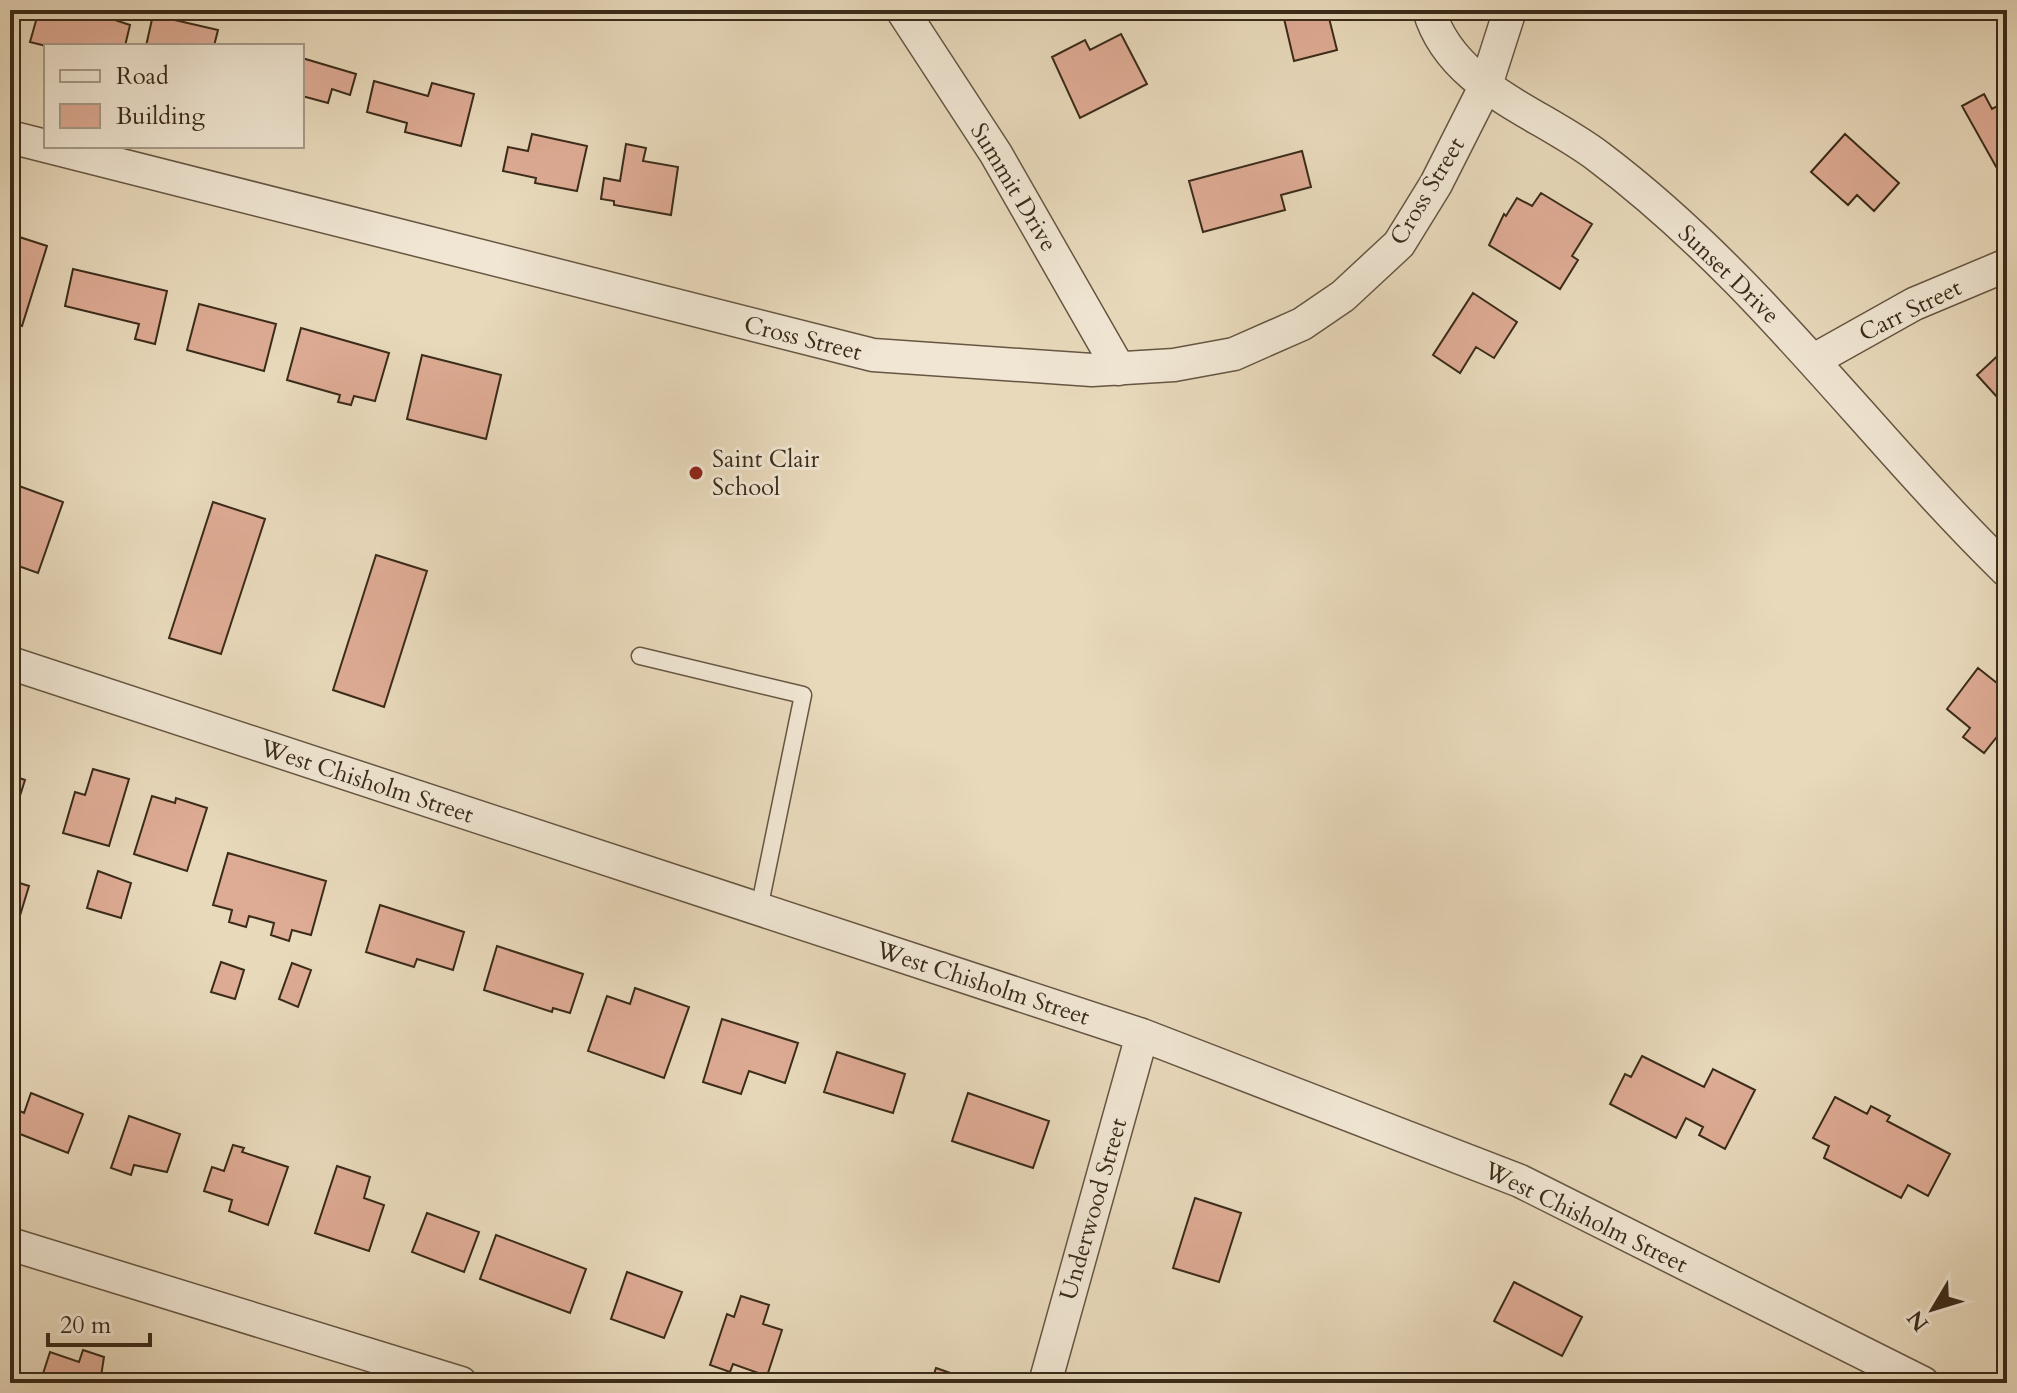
<svg xmlns="http://www.w3.org/2000/svg" width="2017" height="1393" font-family="Cardo,serif">
	<style>
		.building { fill: #deab94; stroke: #3a2b19; stroke-width: 2 }
		.lines { fill: none; stroke-linecap: round; stroke-linejoin: round }
		.lane-casing { stroke: #665642; stroke-width: 19 }
		.street-casing { stroke: #665642; stroke-width: 35 }
		.lane { stroke: #f0e6d3; stroke-width: 16 }
		.street { stroke: #f0e6d3; stroke-width: 32 }
		.poi-dot { fill: #8f2418; stroke: #f0e6d3; stroke-width: 3 }
		.labels { text-anchor: middle; stroke-width: 6; stroke-linejoin: round; paint-order: stroke }
		.street-label { font-size: 24px; fill: #3a2b19; stroke: #f0e6d3 }
		.poi-label { font-size: 24px; fill: #3a2b19; stroke: #f0e6d3; text-anchor: start }
	</style>
	<rect width="100%" height="100%" fill="#e8d9bb"/>
	<filter id="stains"><feTurbulence type="fractalNoise" baseFrequency=".0025" numOctaves="4"/><feColorMatrix values="0 0 0 0 .2 0 0 0 0 .09 0 0 0 0 .02 0 0 0 .5 -.17"/></filter>
	<radialGradient id="worn" r=".72"><stop offset=".6" stop-color="#630" stop-opacity="0"/><stop offset="1" stop-color="#630" stop-opacity=".3"/></radialGradient>
	<path class="building" d="M39,10H85L130,25L125,46H46L30,42Z
		M1282,10H1327L1337,50L1294,61Z
		M153,15L218,30L214,46H146Z
		M1121,34L1147,84L1080,118L1052,57L1085,40L1090,50Z
		M302,58L356,74L350,95L332,89L328,103L302,96Z
		M374,81L428,96L432,83L474,94L461,146L405,132L407,123L367,112Z
		M1984,94L1992,109L2007,101V168L1999,172L1962,106Z
		M532,134L587,146L577,191L535,183L536,178L503,171L508,147L528,151Z
		M1845,134L1899,183L1874,211L1857,195L1848,205L1811,172Z
		M626,144L646,148L643,161L678,167L671,215L614,205V201L601,199L604,178L620,181Z
		M1302,151L1311,187L1281,195L1285,210L1203,232L1189,181Z
		M1541,193L1592,224L1572,256L1578,260L1560,289L1489,245L1504,214L1506,216L1517,198L1532,206Z
		M10,234L47,246L22,326L10,323Z
		M73,269L167,291L155,344L135,339L139,324L65,306Z
		M1473,293L1517,322L1494,358L1476,347L1460,373L1433,355Z
		M199,304L276,324L264,371L187,350Z
		M301,328L389,353L375,401L354,396L351,405L338,402L340,395L287,380Z
		M2007,347V408L1977,375Z
		M422,355L501,375L486,439L407,419Z
		M19,486L63,502L38,573L10,563V511Z
		M213,502L265,519L221,654L169,638Z
		M376,555L427,571L384,707L333,690Z
		M1978,668L2007,691V724L1984,753L1963,737L1970,728L1947,709Z
		M93,769L129,779L109,846L63,833L75,792L85,795Z
		M10,775L25,780L18,802L10,800Z
		M152,796L175,803L176,798L207,808L187,871L134,854Z
		M228,853L326,881L311,935L292,930L289,941L271,935L274,923L249,916L246,927L229,922L232,910L213,905Z
		M98,871L131,883L121,918L87,908Z
		M10,880L29,886L18,922L10,920Z
		M380,905L464,932L453,970L417,959L414,967L366,952Z
		M497,946L583,974L570,1013L553,1008L552,1012L484,990Z
		M221,962L244,970L235,999L211,992Z
		M292,963L311,970L298,1007L279,999Z
		M635,988L689,1007L664,1078L588,1051L607,996L630,1004Z
		M722,1019L798,1043L785,1083L749,1071L741,1094L703,1082Z
		M837,1052L905,1074L893,1113L824,1092Z
		M1642,1056L1704,1087L1713,1069L1755,1090L1725,1149L1699,1135L1703,1127L1686,1118L1676,1138L1610,1104L1625,1074L1631,1077Z
		M31,1093L83,1114L68,1153L10,1130L13,1108L24,1113Z
		M968,1093L1049,1121L1033,1168L952,1141Z
		M1835,1097L1867,1114L1871,1106L1890,1116L1887,1121L1950,1154L1928,1196L1908,1185L1901,1198L1824,1158L1829,1146L1813,1138Z
		M129,1116L180,1134L167,1172L134,1165L131,1175L111,1168Z
		M233,1145L244,1148L242,1152L288,1167L268,1225L229,1211L232,1200L204,1191L212,1167L224,1171Z
		M337,1166L370,1177L364,1198L384,1205L369,1251L315,1233Z
		M1195,1198L1241,1213L1219,1282L1173,1268Z
		M427,1213L479,1232L464,1272L412,1252Z
		M496,1235L586,1269L570,1313L480,1279Z
		M627,1272L682,1292L664,1338L611,1319Z
		M1514,1282L1582,1317L1562,1356L1494,1321Z
		M741,1296L769,1305L763,1324L782,1330L767,1376L733,1364L730,1372L710,1365L727,1314L734,1317Z
		M83,1350L104,1357L100,1383H40L50,1352L79,1362Z
		M936,1368L979,1383H931Z"/>
	<g class="lines">
		<g class="lane-casing">
			<path id="lane" d="M640,656L803,695L759,909"/>
		</g>
		<g class="street-casing">
			<path id="street" d="M902,10L996,154L1119,369
				M1429,10C1451,87 1540,112 1599,157C1758,277 1867,434 2007,571
				M10,137L873,355L1092,370L1174,365L1234,354L1302,324L1343,296L1399,244L1436,184L1486,85L1510,10
				M1814,360L1914,304L2007,265
				M10,663L1142,1035L1520,1181L1923,1383
				M10,1244L461,1383
				M1045,1383L1142,1035"/>
		</g>
		<use href="#lane" class="lane"/>
		<use href="#street" class="street"/>
	</g>
	<circle class="poi-dot" cx="696" cy="473" r="8"/>
	<g class="labels">
		<g class="street-label">
			<text transform="translate(1014 187) rotate(59)" y="8">Summit Drive</text>
			<text transform="translate(1427 191) rotate(-59)" y="8">Cross Street</text>
			<text transform="translate(1729 274) rotate(44)" y="8">Sunset Drive</text>
			<text transform="translate(1910 310) rotate(-26)" y="8">Carr Street</text>
			<text transform="translate(803 338) rotate(14)" y="8">Cross Street</text>
			<text transform="translate(367 781) rotate(18)" y="8">West Chisholm Street</text>
			<text transform="translate(983 983) rotate(18)" y="8">West Chisholm Street</text>
			<text transform="translate(1093 1209) rotate(-74)" y="8">Underwood Street</text>
			<text transform="translate(1586 1217) rotate(26)" y="8">West Chisholm Street</text>
		</g>
		<g class="poi-label">
			<text x="712" y="467">Saint Clair<tspan x="712" dy="28">School</tspan></text>
		</g>
	</g>
	<rect width="2017" height="1393" fill="none" stroke="#e8d9bb" stroke-width="40"/>
	<rect x="12" y="12" width="1993" height="1369" fill="none" stroke="#3a2b19" stroke-width="4"/>
	<rect x="20" y="20" width="1977" height="1353" fill="none" stroke="#3a2b19" stroke-width="2"/>
	<rect x="44" y="44" width="260" height="104" fill="#f0e6d3" stroke="#a79b89" stroke-width="2"/>
	<rect x="60" y="70" width="40" height="12" fill="#f0e6d3" stroke="#a79b89" stroke-width="2"/>
	<text x="116" y="84" font-size="24" fill="#3a2b19">Road</text>
	<rect x="60" y="104" width="40" height="24" fill="#deab94" stroke="#a79b89" stroke-width="2"/>
	<text x="116" y="124" font-size="24" fill="#3a2b19">Building</text>
	<g transform="translate(1933 1309) rotate(232)" stroke="#f0e6d3" stroke-width="6" paint-order="stroke">
	<path d="M0-6L14 30L0 20L-14 30Z" fill="#3a2b19"/>
	<text y="-12" font-size="22" font-weight="bold" text-anchor="middle" fill="#3a2b19">N</text>
	</g>
	<path d="M48 1333v12h102v-12" fill="none" stroke="#3a2b19" stroke-width="4"/>
	<text x="60" y="1333" font-size="24" fill="#3a2b19" stroke="#f0e6d3" stroke-width="6" paint-order="stroke">20 m</text>
	<rect width="100%" height="100%" filter="url(#stains)"/>
	<rect width="100%" height="100%" fill="url(#worn)"/>
</svg>
